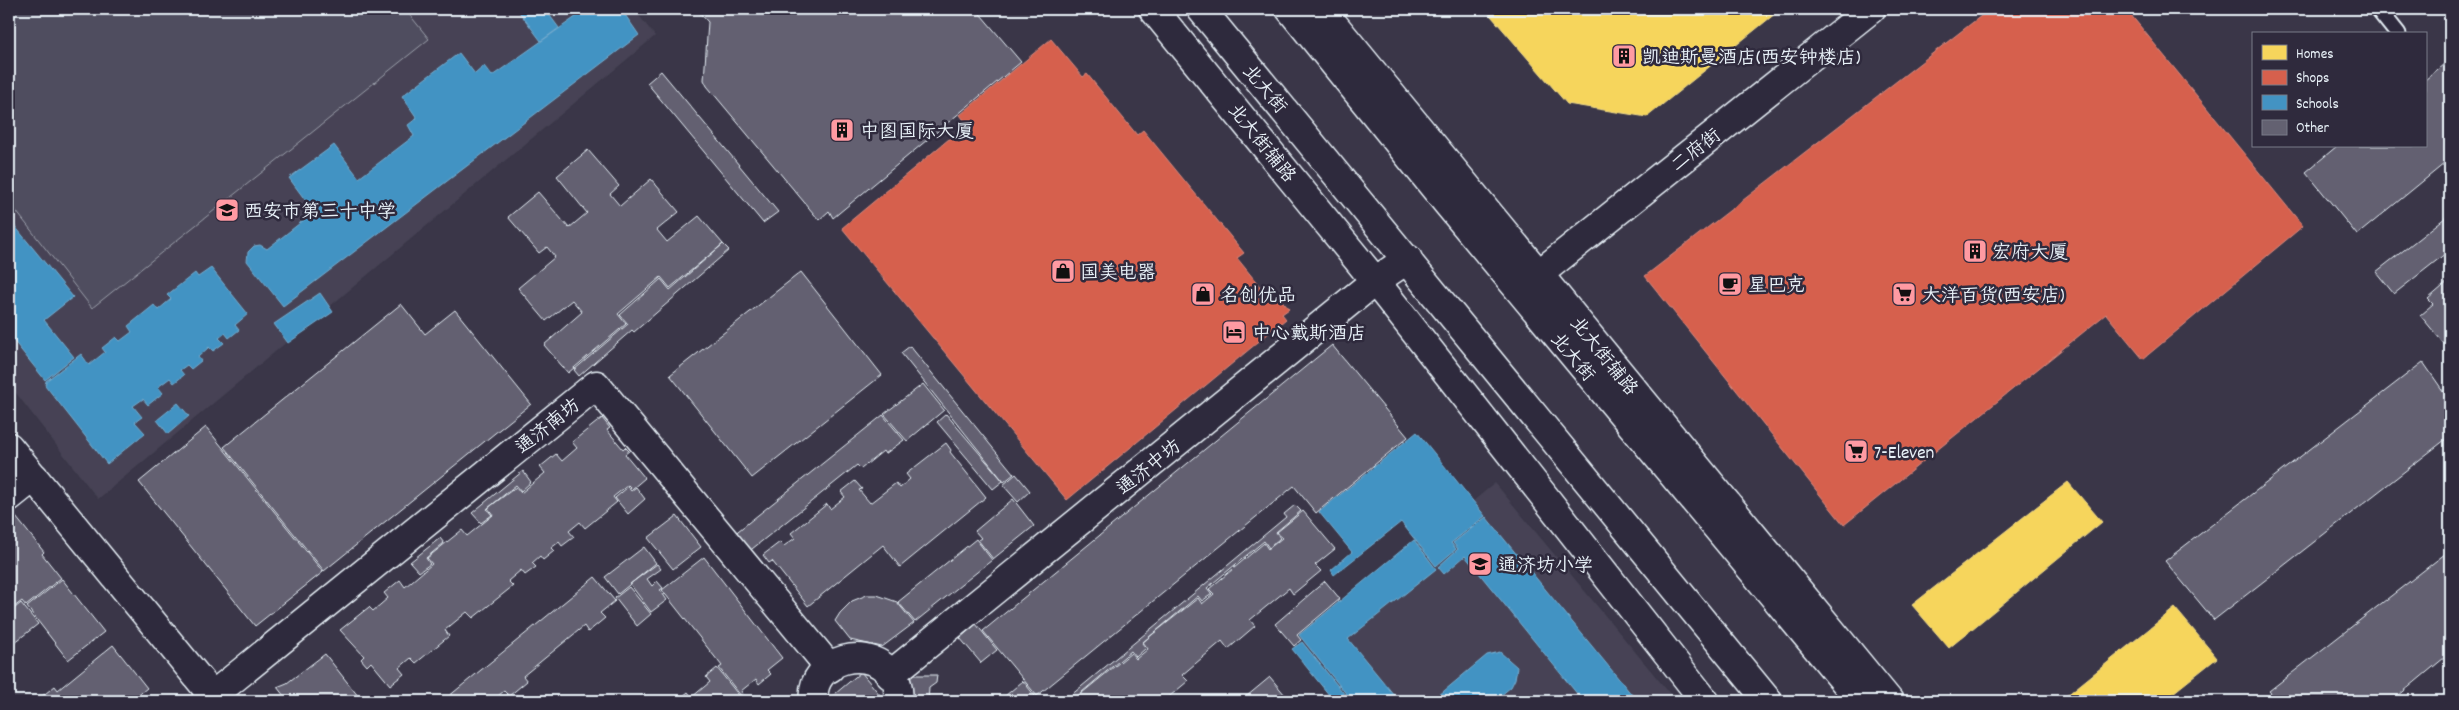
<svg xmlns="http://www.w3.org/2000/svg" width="2459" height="710" font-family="Dekko,'LXGW WenKai TC',sans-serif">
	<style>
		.built { fill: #464354 }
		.green { fill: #504e5f; stroke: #9ca0ac }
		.homes { fill: #f6d55c; stroke: #f2dd8b }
		.shops { fill: #d6604d; stroke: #db8c80 }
		.schools { fill: #4393c3; stroke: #74afd3 }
		.building { fill: #636171; stroke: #e8f1f8 }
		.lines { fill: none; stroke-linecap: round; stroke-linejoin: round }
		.lane-casing { stroke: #e8f1f8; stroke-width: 19 }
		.street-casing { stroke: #e8f1f8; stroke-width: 31 }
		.primary-casing { stroke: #e8f1f8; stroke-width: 31 }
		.lane { stroke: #2f2a3d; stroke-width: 15 }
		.street { stroke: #2f2a3d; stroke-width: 28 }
		.primary { stroke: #2f2a3d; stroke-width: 28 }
		.labels { text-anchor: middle; stroke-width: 5; stroke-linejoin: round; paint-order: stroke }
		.poi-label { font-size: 19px; fill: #e8f1f8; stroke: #2f2a3d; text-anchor: start }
		.street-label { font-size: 19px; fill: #e8f1f8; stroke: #2f2a3d }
	</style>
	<rect width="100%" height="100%" fill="#3a3648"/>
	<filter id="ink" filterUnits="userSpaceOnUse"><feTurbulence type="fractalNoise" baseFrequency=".02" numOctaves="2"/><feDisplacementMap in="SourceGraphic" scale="10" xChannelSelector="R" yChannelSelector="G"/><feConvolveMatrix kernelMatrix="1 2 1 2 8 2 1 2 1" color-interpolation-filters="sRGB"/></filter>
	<g filter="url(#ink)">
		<path class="built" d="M9,9H634L655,36L98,499L9,384Z
			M1495,483L1676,701H1343L1298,646Z"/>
		<path class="green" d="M9,9H405L429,39L92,308L9,202Z"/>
		<path class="homes" d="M1485,9H1781L1647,117L1567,104Z
			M2068,482L2102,522L1949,648L1912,605Z
			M2175,608L2217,658L2163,701H2060Z"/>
		<path class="shops" d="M1990,9H2126L2303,226L2143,359L2106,314L1844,525L1645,276Z
			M1051,39L1083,77L1087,74L1137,135L1143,130L1244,253L1237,258L1262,289L1268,284L1289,309L1282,314L1286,319L1067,500L842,228L967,124L960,115Z"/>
		<path class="schools" d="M517,9H545L559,28L541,41Z
			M587,9H621L639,35L283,306L247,261L248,252L254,246L260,245L267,249L314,212L289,178L334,145L359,178L414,136L408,125L417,118L402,96L459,53L475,74L484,66L492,76Z
			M9,219L73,297L44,320L74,357L45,380L9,335Z
			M211,268L248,314L235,325L239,330L229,338L225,333L219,338L224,343L213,351L209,347L198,357L201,361L191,369L187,365L180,370L184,375L174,383L170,378L158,387L163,393L148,405L143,399L133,406L142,417L135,422L145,433L107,464L45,385L46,381L81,354L89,365L105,352L102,348L116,337L120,341L132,332L128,326L154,305L158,310L171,299L167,295L195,273L198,277Z
			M320,293L333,312L288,343L274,324Z
			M178,403L189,416L168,434L157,420Z
			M1417,432L1485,516L1451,543L1456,549L1436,566L1401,522L1334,575L1331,570L1352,552L1319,512Z
			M1486,517L1637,701H1583L1465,556L1444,574L1438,567L1458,549L1453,543Z
			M1414,540L1436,569L1348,639L1399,701H1352L1299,635Z
			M1302,642L1350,701H1334L1292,649Z
			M1500,652L1517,667L1515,679L1511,687L1494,701H1432L1487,655Z"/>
		<path class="building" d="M696,9H976L1021,62L833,218L829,211L819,220L707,86L704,80L708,22Z
			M2450,59V159L2357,235L2306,172L2337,146H2425V80Z
			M661,71L778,212L763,223L647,83Z
			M588,150L619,186L610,194L620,206L651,179L679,212L657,230L667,242L699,216L723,244L670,288L661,277L618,314L626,324L568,373L544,345L582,312L572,300L546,321L518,288L555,257L547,247L539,253L508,217L538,192L569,228L587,213L557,176Z
			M2450,214V250L2394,294L2376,272Z
			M723,244L729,250L634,332L632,330L579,376L574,370L628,324L620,315L661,279L670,290Z
			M801,272L882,375L752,478L670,375Z
			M2450,280V351L2420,315L2433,304L2428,299Z
			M401,304L425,334L455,310L531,404L324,571L224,447Z
			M1332,345L1408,437L1316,513L1294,486L1037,696L983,631Z
			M910,346L1014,474L1004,482L901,353Z
			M2423,362L2450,401V436L2214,620L2165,561Z
			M923,384L944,410L907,441L884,414Z
			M946,414L1003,481L993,489L937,422Z
			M883,415L904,440L885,454L883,451L861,469L857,465L747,553L733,535Z
			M602,418L610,428L607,430L623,449L625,447L629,451L625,454L645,478L632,489L628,485L613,497L617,502L585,528L580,522L569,531L574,537L562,546L559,542L551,548L554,551L543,560L540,556L532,563L536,567L525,575L521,570L508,581L513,586L473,618L467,612L445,630L449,636L416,663L411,658L399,668L404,674L390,685L371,662L367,666L361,659L364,656L340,630L369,607L373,611L388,598L384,593L400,580L405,587L432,564L427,558L462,530L467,536L493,515L488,508L516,487L521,493L545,473L540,467L556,454L562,461L577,448L572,442Z
			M206,427L323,572L255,626L139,482Z
			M946,443L951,450L950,452L986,497L900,567L883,545L808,606L772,561L769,563L763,555L780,542L784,546L795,538L791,533L827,504L830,509L845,497L841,492L855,481L862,489L859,490L870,503L896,483L900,488L910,479L906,474Z
			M523,471L531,482L521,491L516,485L487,509L492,515L481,523L472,513Z
			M1016,474L1030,491L1018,502L1003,485Z
			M628,487L631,491L636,487L645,499L628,514L615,498Z
			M1013,499L1034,526L993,559L978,540L981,538L975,531Z
			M1295,505L1301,511L1276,532L1280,538L1269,548L1264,541L1207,588L1212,594L1202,601L1198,596L1142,643L1146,648L1136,657L1131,651L1076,697L1079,701H1064L1286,517L1284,514Z
			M1303,511L1335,549L1315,565L1321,571L1293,594L1289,588L1250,620L1255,626L1228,649L1222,641L1182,675L1188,681L1164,701H1159L1155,697L1151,701H1081L1077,697L1131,653L1136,659L1148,649L1143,642L1198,598L1202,604L1214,594L1209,589L1264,543L1268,549L1282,538L1277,532Z
			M677,516L701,547L673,569L648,538Z
			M16,517L44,552L42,554L61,578L26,606L22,601L9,611V526Z
			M440,538L444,543L426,558L430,564L419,572L410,562Z
			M976,539L992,560L915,622L898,602Z
			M644,547L656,563L618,594L605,577Z
			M2450,550V653L2392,701H2278L2269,691Z
			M704,557L782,658L767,670L771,674L759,684L756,679L741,691L743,694L741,696L719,668L722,666L662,590Z
			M657,564L661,569L647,579L652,586L657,581L663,588L660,590L667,600L651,612L630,584Z
			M595,577L615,601L600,613L605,618L588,632L584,626L523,676L527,681L509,696L504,691L492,701H443Z
			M62,579L104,632L68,660L27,607Z
			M1325,581L1340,599L1297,635L1301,640L1294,646L1275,624Z
			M629,587L651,614L637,626L615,598Z
			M867,595H877L897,602L914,623L882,647L850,640L835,621L840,613L852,601Z
			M21,603L38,624L9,647V613Z
			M976,624L997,650L981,663L960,638Z
			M113,645L147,688L131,701H36L55,686L58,690Z
			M325,654L362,701H288L277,687L287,683Z
			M717,668L741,698L744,695L749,701H677L688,692L692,697L710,682L706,677Z
			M861,672L885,701H830L829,699Z
			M911,675H937L936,683L929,688L928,701H904V683Z
			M1270,677L1290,701H1241Z
			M1023,681L1039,701H999Z
			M141,695L146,701H133Z"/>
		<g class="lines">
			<g class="lane-casing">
				<path id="lane" d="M2378,9L2398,34"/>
			</g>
			<g class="street-casing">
				<path id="street" d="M1153,9L1375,281L1705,701
					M1321,9L1889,701
					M1525,285L1871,9
					M9,447L217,701
					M9,497L34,477
					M890,675L1375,281L1408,259
					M206,701L596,385L830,668
					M814,701C808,659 874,639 896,682C899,687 898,695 899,701"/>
			</g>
			<g class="primary-casing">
				<path id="primary" d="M1201,9L1768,701
					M1290,9L1447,203L1861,701"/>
			</g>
			<use href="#lane" class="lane"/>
			<use href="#street" class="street"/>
			<use href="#primary" class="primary"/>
		</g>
	</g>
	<defs>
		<g id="building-square" transform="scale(1.25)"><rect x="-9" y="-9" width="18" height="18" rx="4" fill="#ff9aa2" stroke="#2f2a3d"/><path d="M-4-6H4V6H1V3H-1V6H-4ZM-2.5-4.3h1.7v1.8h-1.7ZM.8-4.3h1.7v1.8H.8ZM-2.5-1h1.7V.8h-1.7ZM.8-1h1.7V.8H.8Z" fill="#111"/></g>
		<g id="school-square" transform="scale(1.25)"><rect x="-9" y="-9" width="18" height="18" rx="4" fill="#ff9aa2" stroke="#2f2a3d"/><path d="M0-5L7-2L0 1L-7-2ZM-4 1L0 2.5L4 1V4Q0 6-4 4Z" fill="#111"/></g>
		<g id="shop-square" transform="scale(1.25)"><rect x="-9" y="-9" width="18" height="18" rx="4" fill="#ff9aa2" stroke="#2f2a3d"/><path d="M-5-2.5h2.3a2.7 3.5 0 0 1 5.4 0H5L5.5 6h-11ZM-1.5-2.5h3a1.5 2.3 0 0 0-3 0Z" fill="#111"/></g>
		<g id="cafe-square" transform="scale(1.25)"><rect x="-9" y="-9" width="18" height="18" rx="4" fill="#ff9aa2" stroke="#2f2a3d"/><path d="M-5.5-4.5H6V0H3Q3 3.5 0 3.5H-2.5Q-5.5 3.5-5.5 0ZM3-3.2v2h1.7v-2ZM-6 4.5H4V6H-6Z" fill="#111"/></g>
		<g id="supermarket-square" transform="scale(1.25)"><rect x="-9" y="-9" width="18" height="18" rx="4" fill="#ff9aa2" stroke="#2f2a3d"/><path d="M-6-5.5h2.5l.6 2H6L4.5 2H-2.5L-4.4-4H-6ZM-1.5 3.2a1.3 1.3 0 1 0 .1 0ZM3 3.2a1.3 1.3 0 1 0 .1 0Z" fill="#111"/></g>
		<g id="hotel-square" transform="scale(1.25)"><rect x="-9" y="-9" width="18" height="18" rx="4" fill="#ff9aa2" stroke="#2f2a3d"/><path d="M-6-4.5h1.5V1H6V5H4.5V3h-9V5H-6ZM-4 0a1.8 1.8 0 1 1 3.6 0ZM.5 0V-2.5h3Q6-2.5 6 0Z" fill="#111"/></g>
	</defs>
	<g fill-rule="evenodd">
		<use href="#building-square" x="1624" y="56"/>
		<use href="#building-square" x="842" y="130"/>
		<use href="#school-square" x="227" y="210"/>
		<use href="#building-square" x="1975" y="251"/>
		<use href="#shop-square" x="1063" y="271"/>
		<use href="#cafe-square" x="1730" y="284"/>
		<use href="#shop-square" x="1203" y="294"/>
		<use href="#supermarket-square" x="1904" y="294"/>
		<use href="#hotel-square" x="1234" y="332"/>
		<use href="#supermarket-square" x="1856" y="451"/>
		<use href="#school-square" x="1480" y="564"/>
	</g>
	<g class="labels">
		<g class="poi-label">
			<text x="1642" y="63">凯迪斯曼酒店(西安钟楼店)</text>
			<text x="860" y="137">中图国际大厦</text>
			<text x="244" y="217">西安市第三十中学</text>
			<text x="1992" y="258">宏府大厦</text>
			<text x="1080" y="278">国美电器</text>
			<text x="1748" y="291">星巴克</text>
			<text x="1220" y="301">名创优品</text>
			<text x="1922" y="301">大洋百货(西安店)</text>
			<text x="1252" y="339">中心戴斯酒店</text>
			<text x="1874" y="458">7-Eleven</text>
			<text x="1498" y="571">通济坊小学</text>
		</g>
		<g class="street-label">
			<text transform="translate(1266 88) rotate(50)" y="7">北大街</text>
			<text transform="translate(1263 142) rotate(51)" y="7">北大街辅路</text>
			<text transform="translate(1695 149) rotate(-38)" y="7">二府街</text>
			<text transform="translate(1605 355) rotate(51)" y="7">北大街辅路</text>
			<text transform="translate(1574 356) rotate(50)" y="7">北大街</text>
			<text transform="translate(547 425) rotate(-39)" y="7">通济南坊</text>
			<text transform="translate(1148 466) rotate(-39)" y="7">通济中坊</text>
		</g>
	</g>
	<rect width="2459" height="710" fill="none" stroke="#2f2a3d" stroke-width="30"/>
	<rect x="15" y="15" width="2429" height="680" fill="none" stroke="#e8f1f8" stroke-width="2" filter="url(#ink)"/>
	<rect x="2252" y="32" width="175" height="115" fill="#2f2a3d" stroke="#797a88"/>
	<rect x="2262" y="45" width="25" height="15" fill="#f6d55c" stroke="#797a88"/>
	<text x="2296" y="58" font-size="15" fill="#e8f1f8">Homes</text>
	<rect x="2262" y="70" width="25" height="15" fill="#d6604d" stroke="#797a88"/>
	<text x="2296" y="82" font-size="15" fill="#e8f1f8">Shops</text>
	<rect x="2262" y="95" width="25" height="15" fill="#4393c3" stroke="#797a88"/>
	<text x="2296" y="108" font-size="15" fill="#e8f1f8">Schools</text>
	<rect x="2262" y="120" width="25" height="15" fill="#636171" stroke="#797a88"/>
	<text x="2296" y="132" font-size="15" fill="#e8f1f8">Other</text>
</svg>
